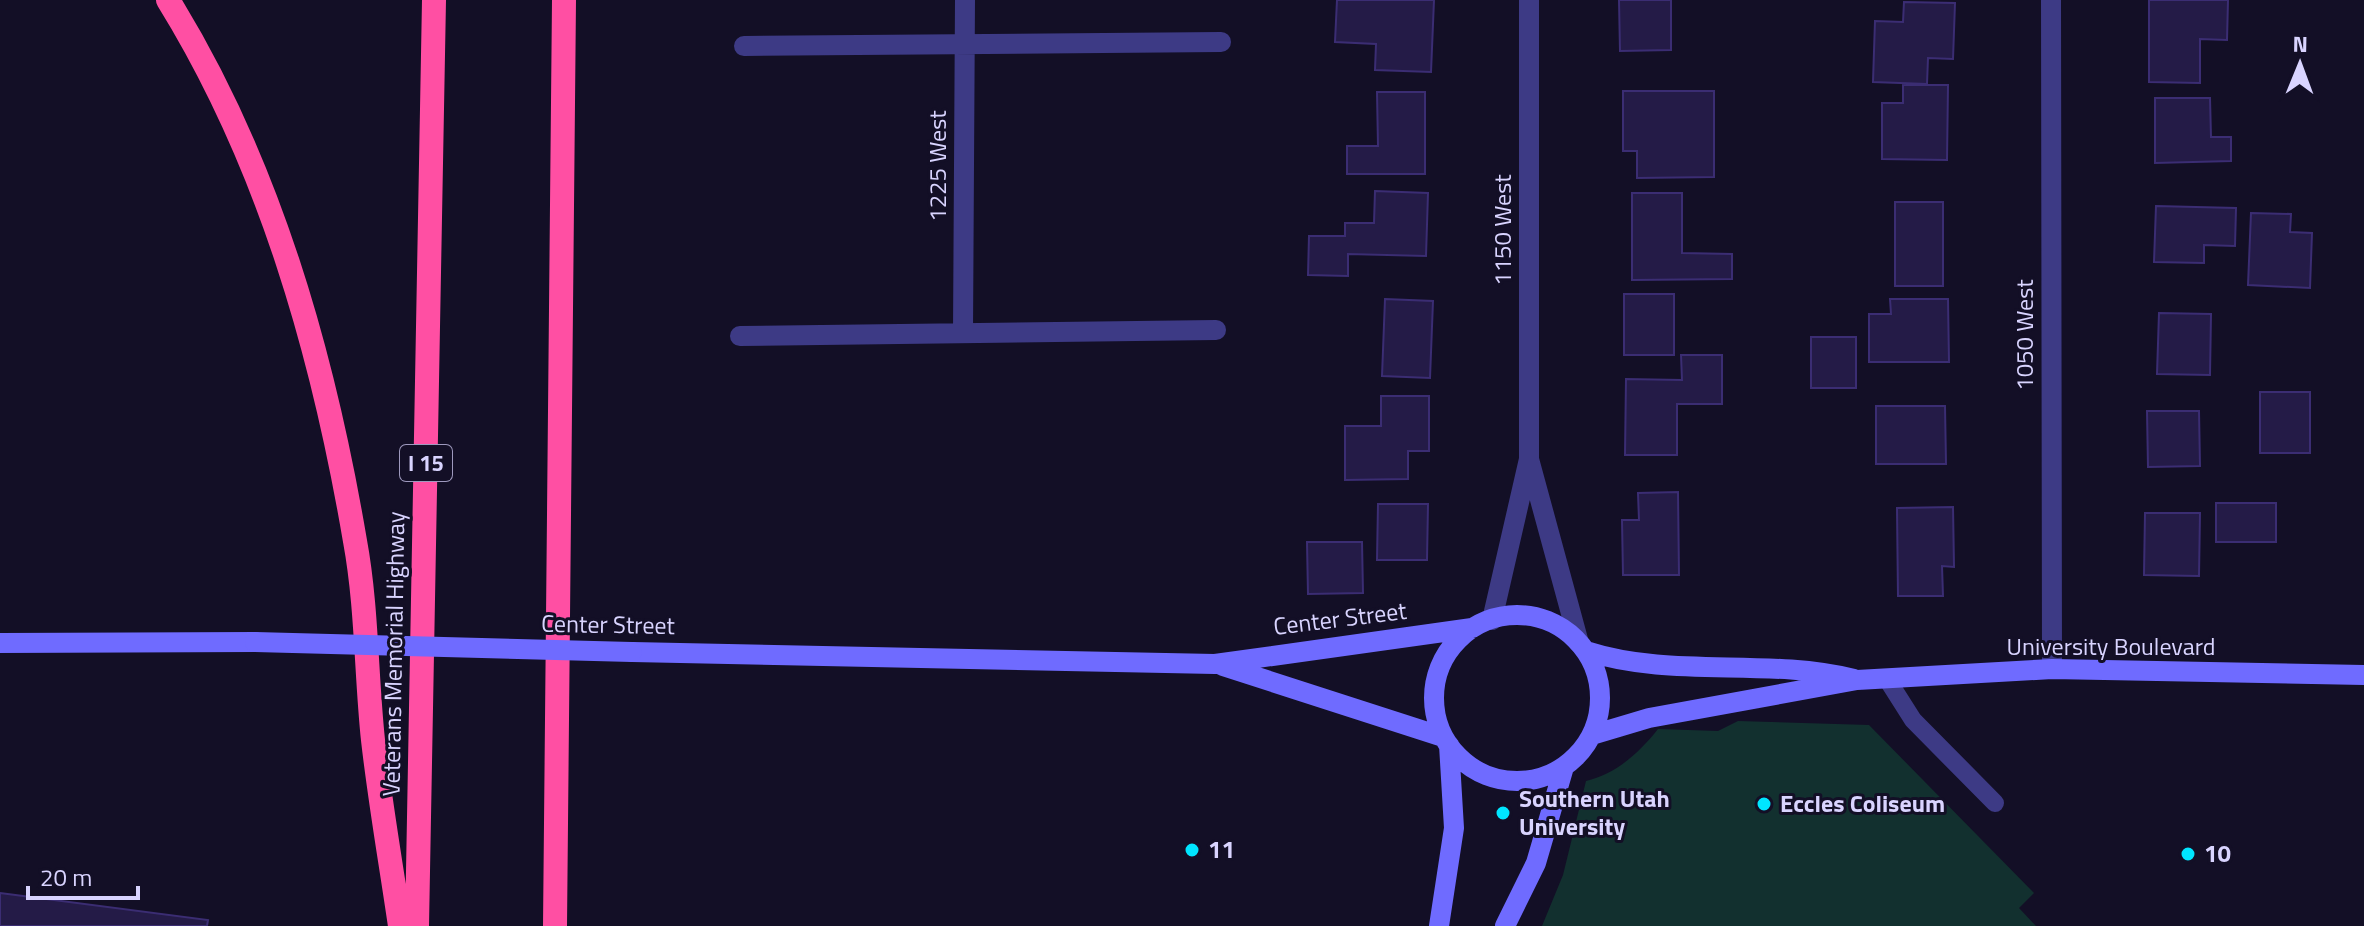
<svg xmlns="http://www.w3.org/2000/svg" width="2364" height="926" font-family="'Titillium Web',sans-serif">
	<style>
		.green { fill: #12302f }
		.building { fill: #241b47; stroke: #3b2d73; stroke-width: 2 }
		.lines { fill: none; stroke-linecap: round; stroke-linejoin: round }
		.lane { stroke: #3d3a85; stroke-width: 18 }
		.street { stroke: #3d3a85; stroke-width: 20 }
		.secondary { stroke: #6f6bff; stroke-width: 20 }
		.highway { stroke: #ff4fa3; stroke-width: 24 }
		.secondary-bridge { stroke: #6f6bff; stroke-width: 20 }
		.poi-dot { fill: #00e5ff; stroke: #130f26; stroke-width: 3 }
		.labels { text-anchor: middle; stroke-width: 6; stroke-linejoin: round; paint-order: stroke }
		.shield { fill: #130f26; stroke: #9e99be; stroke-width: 2 }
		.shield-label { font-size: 22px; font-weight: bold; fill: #d9d4ff }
		.street-label { font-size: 24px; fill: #d9d4ff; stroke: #130f26 }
		.poi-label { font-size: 24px; font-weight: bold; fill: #d9d4ff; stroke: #130f26; text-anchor: start }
	</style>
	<rect width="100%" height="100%" fill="#130f26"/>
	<path class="green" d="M1738,721L1869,725L2034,893L2019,908L2036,926H1542L1563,875L1586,781C1616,774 1639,753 1658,729L1718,731Z"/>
	<path class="building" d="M1337,0H1434L1431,72L1375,70L1376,44L1335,42Z
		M1619,0H1671V50L1620,51Z
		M2149,0H2228L2227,40L2200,39V83L2149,82Z
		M1904,2L1955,3L1953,59L1928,58L1927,84L1873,82L1875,21L1903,22Z
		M1903,85H1948L1947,160L1882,159V103H1903Z
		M1623,91H1714V177L1637,178V151H1623Z
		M1377,92H1425V174H1347V146H1378Z
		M2155,98H2210L2211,137H2231V161L2155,163Z
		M1375,191L1428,193L1426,256L1348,254V276L1308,275L1309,236H1345V223H1374Z
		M1632,193H1682V253L1732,254V279L1632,280Z
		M1895,202H1943V286H1895Z
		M2156,206L2236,208L2235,246L2204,245V263L2154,262Z
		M2251,213L2291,214L2290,232L2312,233L2310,288L2248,285Z
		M1624,294H1674V355H1624Z
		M1385,299L1433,301L1430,378L1382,376Z
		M1890,299H1948L1949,362H1869V314H1891Z
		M2159,313L2211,314L2210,375L2157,374Z
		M1811,337H1856V388H1811Z
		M1681,355H1722V404H1677V455H1625L1626,379L1682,380Z
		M2260,392H2310V453H2260Z
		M1381,396H1429V451H1408V479L1345,480V426H1381Z
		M1876,406H1945L1946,464H1876Z
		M2147,411H2199L2200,466L2148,467Z
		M1678,492L1679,575H1623L1622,520H1639L1638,493Z
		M2216,503H2276V542H2216Z
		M1378,504H1428L1427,560H1377Z
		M1953,507L1954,567L1942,566L1943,596H1898L1897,508Z
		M2145,513H2200L2199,576L2144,575Z
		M1307,542H1362L1363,593L1308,594Z
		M0,893L208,920L207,926H0Z"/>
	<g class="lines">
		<path class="lane" d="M1887,679L1913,720L1995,803"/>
		<path class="street" d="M2051,0L2052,669
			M744,46L1221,42
			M963,333L965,0
			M740,336L1216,330
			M1529,459L1579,643
			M1492,620L1529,459V0"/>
		<path class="secondary" d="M1434 698a83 83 0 1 1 166 0a83 83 0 1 1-166 0Z
			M0,643L255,642
			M1586,651C1673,679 1765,657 1854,679
			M632,652L1215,664L1472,628
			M1223,666L1443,737
			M1592,735L1649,718L1857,680L2052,669L2364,675
			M1439,926L1454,828L1449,745
			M1505,926L1536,863L1564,767"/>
		<path class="highway" d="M168,0C269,163 323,353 355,541C367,606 366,674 373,740C380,802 391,864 400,926
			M417,926L434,0
			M555,926L564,0"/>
		<path class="secondary-bridge" d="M255,642L632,652"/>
	</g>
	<g class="poi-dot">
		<circle cx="1764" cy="804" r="8"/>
		<circle cx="1503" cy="813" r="8"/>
		<circle cx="1192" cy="850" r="8"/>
		<circle cx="2188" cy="854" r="8"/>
	</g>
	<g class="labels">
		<rect class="shield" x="400" y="445" width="52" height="36" rx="6"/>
		<g class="shield-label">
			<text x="426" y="471">I 15</text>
		</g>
		<g class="street-label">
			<text transform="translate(938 166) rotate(-90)" y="8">1225 West</text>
			<text transform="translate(1503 230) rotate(-90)" y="8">1150 West</text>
			<text transform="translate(2025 335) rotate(-90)" y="8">1050 West</text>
			<text transform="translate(1340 619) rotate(-7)" y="8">Center Street</text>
			<text transform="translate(608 625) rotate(1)" y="8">Center Street</text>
			<text x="2111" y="655">University Boulevard</text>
			<text transform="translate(394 654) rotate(-89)" y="8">Veterans Memorial Highway</text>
		</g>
		<g class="poi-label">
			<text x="1519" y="807">Southern Utah<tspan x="1519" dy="28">University</tspan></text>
			<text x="1780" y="812">Eccles Coliseum</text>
			<text x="1208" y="858">11</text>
			<text x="2204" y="862">10</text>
		</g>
	</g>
	<g transform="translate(2300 64) rotate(1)" stroke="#130f26" stroke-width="6" paint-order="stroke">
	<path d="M0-6L14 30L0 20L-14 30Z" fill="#d9d4ff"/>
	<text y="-12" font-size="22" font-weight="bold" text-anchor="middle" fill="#d9d4ff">N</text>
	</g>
	<path d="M28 886v12h110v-12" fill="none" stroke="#d9d4ff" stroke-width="4"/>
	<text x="40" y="886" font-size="24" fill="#d9d4ff" stroke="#130f26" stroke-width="6" paint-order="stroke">20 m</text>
</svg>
